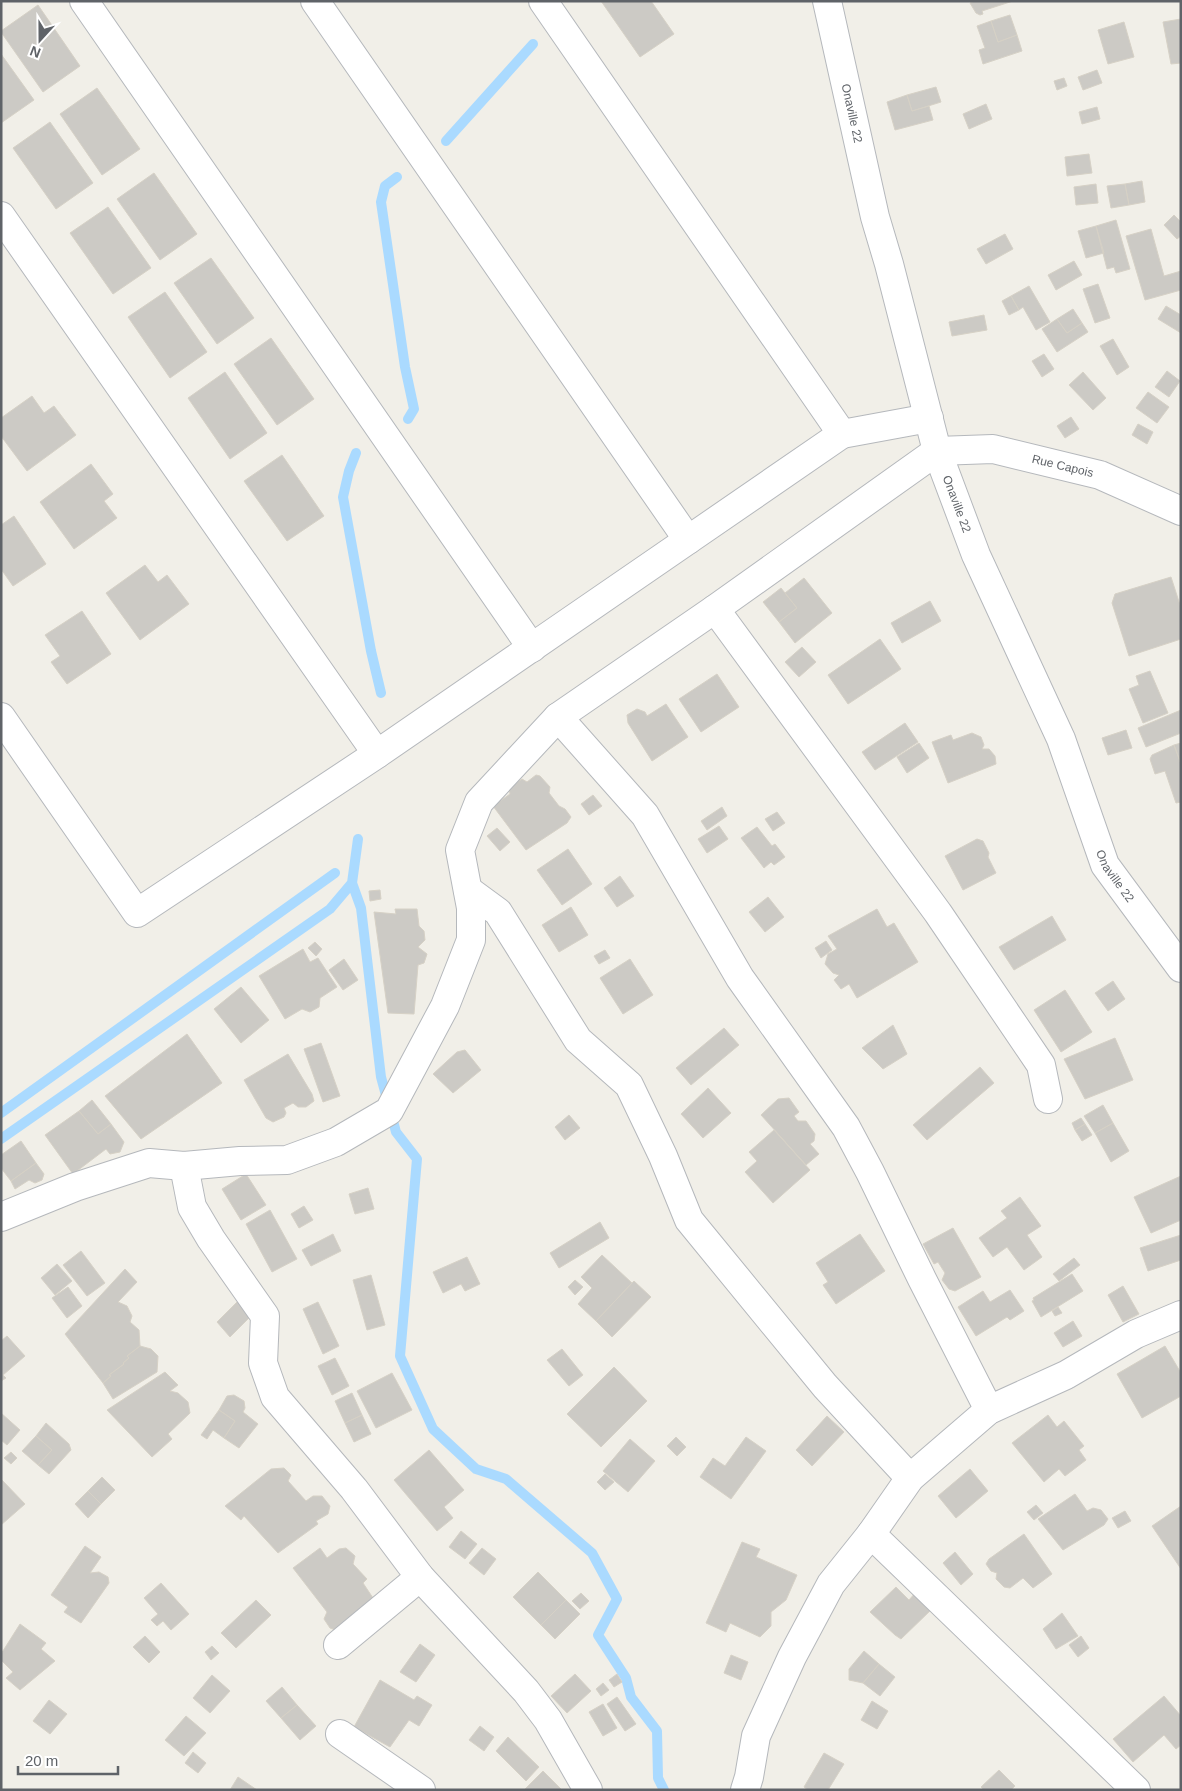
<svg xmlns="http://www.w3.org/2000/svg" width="1182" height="1791" font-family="Helvetica,sans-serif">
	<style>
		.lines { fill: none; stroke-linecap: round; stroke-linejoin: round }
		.stream { stroke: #aadaff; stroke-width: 10 }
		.building { fill: #cccac5; stroke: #d6d1c6 }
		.minor-casing { stroke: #b5b8bc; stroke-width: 30 }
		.minor { stroke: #fff; stroke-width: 28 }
		.labels { text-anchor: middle; stroke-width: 4; stroke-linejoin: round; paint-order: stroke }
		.street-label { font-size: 12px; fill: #5f6368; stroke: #fff }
	</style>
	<rect width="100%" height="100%" fill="#f1efe8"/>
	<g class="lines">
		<path class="stream" d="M446,141L533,44
			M397,177L385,186L381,202L405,367L414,409L408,419
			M356,453L349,471L343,497L371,651L381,693
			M358,839L352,883L361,908L381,1077L396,1132L417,1159L400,1356L433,1429L476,1469L506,1479L592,1553L617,1599L598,1635L626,1678L631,1697L657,1731L658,1778L664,1790
			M1,1113L335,873
			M1,1139L330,909L352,883"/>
	</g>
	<path class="building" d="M601,1H651L674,34L640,57Z
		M975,1H1013L982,11L983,14L980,15L976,13L970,3Z
		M38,5L80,66L43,92L1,32V31Z
		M1010,15L1017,35L998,42L991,21Z
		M1181,19V63L1171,64L1163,22Z
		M991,21L998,42L1017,35L1022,51L983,64L979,50L985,48L977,26Z
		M1124,22L1134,57L1108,64L1098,30Z
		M1,54L34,100L1,123Z
		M1097,70L1102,83L1083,90L1078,77Z
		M1064,78L1067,86L1057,90L1054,81Z
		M936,87L941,102L912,111L907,95Z
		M97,88L140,149L102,175L60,114Z
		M907,95L912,111L929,106L933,120L895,130L887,102Z
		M986,104L992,119L969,129L963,114Z
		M1097,107L1100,119L1082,124L1079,112Z
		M50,122L93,183L56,209L13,148Z
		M1089,154L1092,173L1067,176L1065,157Z
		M154,173L197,234L160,260L117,199Z
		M1142,181L1145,202L1129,205L1125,184Z
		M1096,184L1098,203L1076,205L1074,187Z
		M1125,184L1129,205L1111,208L1107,186Z
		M108,207L151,268L113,294L70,233Z
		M1174,215L1181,222V236L1177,239L1164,225Z
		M1116,220L1130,269L1116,273L1114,267L1107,269L1096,226Z
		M1096,226L1104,253L1086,258L1078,231Z
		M1151,229L1164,276L1181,271V290L1145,300L1126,236Z
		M1005,234L1013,249L986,264L977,249Z
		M211,258L254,318L217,344L174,283Z
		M1074,261L1082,275L1056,290L1048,275Z
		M1098,284L1110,318L1095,323L1083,289Z
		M1029,286L1050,322L1036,330L1023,307L1019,310L1011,296Z
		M165,292L207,352L170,378L128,317Z
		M1011,296L1019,310L1009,315L1002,301Z
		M1166,306L1181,315V333L1158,319Z
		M1073,309L1082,323L1067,333L1057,319Z
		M984,315L987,330L952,336L949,322Z
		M1057,319L1067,333L1082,323L1088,332L1057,352L1042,329Z
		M271,338L314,399L277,425L234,364Z
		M1113,339L1129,367L1117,375L1100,346Z
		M1044,354L1054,369L1042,377L1032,361Z
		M1167,371L1180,381L1169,397L1155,387Z
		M225,372L267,433L230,459L188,398Z
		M1083,372L1106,398L1093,410L1069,385Z
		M1148,392L1169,407L1157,423L1136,408Z
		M32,396L44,413L54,406L76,435L27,471L1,436V418Z
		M1071,417L1079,429L1065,438L1057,426Z
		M1138,424L1153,432L1147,444L1132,435Z
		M282,455L324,516L287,541L244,481Z
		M91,464L113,494L104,501L117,518L74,549L40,502Z
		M14,516L46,564L13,586L1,569V525Z
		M145,565L158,582L167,575L189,604L140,640L106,593Z
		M1171,577L1181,608V639L1129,656L1112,603L1115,594Z
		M804,578L832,613L795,643L779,622L797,608L785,593Z
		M781,588L797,608L779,622L763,602Z
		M930,601L941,621L902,643L891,623Z
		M82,611L111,654L67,684L51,662L60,656L45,635Z
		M880,639L901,669L848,704L828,675Z
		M802,647L816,662L799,677L785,662Z
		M1150,671L1168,713L1143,723L1129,689L1139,685L1136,676Z
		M717,674L739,707L701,732L679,699Z
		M666,704L688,737L652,761L628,723L627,715L637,709L645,712L647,716Z
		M1181,710V733L1146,747L1138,728Z
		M905,723L918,742L875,770L862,752Z
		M1126,730L1132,748L1108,755L1102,738Z
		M972,733L981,737L984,745L982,749H989L995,756L996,764L948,783L932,742L951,735L953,740Z
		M919,743L929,758L907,773L897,757Z
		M1181,743V764L1174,745Z
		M1174,745L1181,764V802L1176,803L1165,771L1155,774L1150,759L1152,755Z
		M536,775L540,776L550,787L549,793L559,806L565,809L571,817L567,823L526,850L493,806L510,794L509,788L522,779L527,782Z
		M593,795L602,806L589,815L581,804Z
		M722,807L727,816L707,830L701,821Z
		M777,812L785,823L773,831L765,819Z
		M719,826L728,839L707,853L698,839Z
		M757,827L772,846L775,844L785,857L774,865L771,862L764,868L741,838Z
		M497,828L510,842L500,851L487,836Z
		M977,839L983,841L989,853L988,857L996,873L963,890L945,856Z
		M568,849L592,884L562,905L537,870Z
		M620,876L634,896L617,907L604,888Z
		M380,890L381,899L370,901L369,891Z
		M768,897L784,917L765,932L749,912Z
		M571,907L588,935L559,952L542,925Z
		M395,909H417L419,926L424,931L425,940L418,947L427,954L424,963L418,965L414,1014L388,1013L374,912L396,914Z
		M877,909L887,927L894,923L918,962L857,998L849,984L841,989L834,980L839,975L833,973L825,964L828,954L837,949L828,936Z
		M1052,916L1066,940L1014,970L999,947Z
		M826,941L832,950L821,958L815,948Z
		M315,942L322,949L316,956L308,948Z
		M303,949L310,962L318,958L337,987L320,998L319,1007L310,1012L302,1009L285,1019L259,976Z
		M605,950L610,958L599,964L594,956Z
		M344,959L358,980L343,990L329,970Z
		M630,959L653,995L623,1014L600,978Z
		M1113,981L1125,999L1108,1011L1095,993Z
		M241,987L269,1020L241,1043L214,1009Z
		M1065,990L1092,1032L1061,1052L1034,1010Z
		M893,1025L907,1054L883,1069L862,1048Z
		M724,1028L739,1045L691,1085L676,1068Z
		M187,1034L222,1083L141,1139L105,1096Z
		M1115,1038L1133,1080L1085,1099L1064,1059Z
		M321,1043L340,1096L323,1102L304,1049Z
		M465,1050L481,1070L453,1093L433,1074L457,1052Z
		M288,1054L312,1094L314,1101L306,1107H298L293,1103L284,1108L286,1113L284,1117L273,1122L266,1118L244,1080Z
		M980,1067L994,1083L927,1140L913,1125Z
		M708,1088L731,1113L703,1138L681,1114Z
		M789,1098L799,1112L794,1116L798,1121H806L815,1134L814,1141L810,1144L819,1154L806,1165L761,1115L778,1099Z
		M92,1100L111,1124L98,1134L79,1111Z
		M1103,1105L1113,1123L1095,1133L1084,1116Z
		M79,1111L98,1134L111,1124L124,1142L120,1152L110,1154L106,1149L73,1174L45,1135Z
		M569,1115L580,1128L565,1140L555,1127Z
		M1081,1118L1085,1124L1075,1130L1072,1123Z
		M1113,1123L1129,1151L1111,1162L1095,1133Z
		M1085,1124L1092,1135L1082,1141L1075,1130Z
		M774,1130L810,1170L773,1203L745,1172L757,1161L749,1152Z
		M21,1141L36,1163L11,1181L1,1168V1155Z
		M36,1163L44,1174L42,1180L35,1183L29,1180L15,1189L11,1181Z
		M246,1174L266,1205L241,1220L222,1189Z
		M1181,1176V1220L1151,1233L1134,1197Z
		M368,1188L374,1209L355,1214L349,1194Z
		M1020,1197L1041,1226L1027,1235L1042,1257L1024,1270L1007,1247L993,1257L979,1238L1007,1218L1001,1211Z
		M304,1206L313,1220L299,1228L291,1214Z
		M270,1210L297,1259L272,1272L246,1224Z
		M600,1222L609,1238L559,1268L550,1253Z
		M953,1228L981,1277L955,1291L949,1289L942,1280L945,1273L938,1262L934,1264L923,1244Z
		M333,1234L341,1251L311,1266L302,1250Z
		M860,1234L885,1271L836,1304L823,1285L828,1282L816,1263Z
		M1181,1235V1260L1148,1271L1140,1248Z
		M81,1251L105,1283L87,1296L63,1265Z
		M602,1255L632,1283L596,1321L578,1304L592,1288L581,1277Z
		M467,1257L480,1284L465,1291L461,1284L443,1293L433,1272Z
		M1074,1258L1080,1265L1059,1281L1053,1274Z
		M57,1264L72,1281L55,1295L41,1278Z
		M125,1269L137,1282L118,1302L127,1306L132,1316L130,1322L139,1330L140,1346L127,1356L129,1358L123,1363L124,1364L109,1375L111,1376L103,1383L65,1334Z
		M1072,1274L1083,1291L1041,1317L1032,1301L1034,1300L1033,1298Z
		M371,1275L385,1325L367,1330L353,1280Z
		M575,1280L583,1287L575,1295L568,1287Z
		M634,1281L651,1297L612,1337L596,1321Z
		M1123,1286L1139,1314L1123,1322L1108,1295Z
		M68,1287L82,1306L67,1318L52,1298Z
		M1010,1290L1024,1311L1010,1320L1007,1317L976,1336L958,1307L983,1291L990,1302Z
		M242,1297L254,1313L230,1337L217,1322Z
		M318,1302L339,1346L323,1354L303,1309Z
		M1058,1307L1062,1313L1055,1316L1052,1311Z
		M1073,1321L1082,1336L1063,1347L1054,1333Z
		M7,1336L25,1356L3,1375L6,1378L1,1381V1341Z
		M140,1346L151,1349L158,1356L157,1372L113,1399L103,1383L111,1376L109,1375L124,1364L123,1363L129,1358L127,1356Z
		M1165,1346L1181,1373V1396L1142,1418L1117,1374Z
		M562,1349L583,1375L569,1386L547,1360Z
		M335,1358L349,1386L332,1395L318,1366Z
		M614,1367L647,1401L601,1447L567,1414Z
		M165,1372L178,1385L170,1391L178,1393L188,1402L190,1413L168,1434L172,1439L152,1457L107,1410Z
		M392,1373L412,1410L376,1428L357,1391Z
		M352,1393L362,1415L345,1423L335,1401Z
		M234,1395L244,1401L245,1408L243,1412L258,1424L239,1448L224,1438L235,1421L219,1410L227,1396Z
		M219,1410L235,1421L224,1438L213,1430L207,1439L201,1435Z
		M1,1413L20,1430L7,1445L1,1440Z
		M362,1415L371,1434L354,1442L345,1423Z
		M1048,1415L1057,1427L1064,1421L1084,1446L1079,1450L1086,1460L1065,1476L1059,1469L1044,1482L1012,1443Z
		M827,1416L844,1432L812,1466L796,1450Z
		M46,1423L69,1444L71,1450L49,1474L38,1465L52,1450L36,1436Z
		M36,1436L52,1450L38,1465L22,1451Z
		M676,1437L686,1447L677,1456L667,1446Z
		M746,1437L766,1451L731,1499L700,1477L713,1458L725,1466Z
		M630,1439L655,1461L628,1492L603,1471Z
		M429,1450L464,1490L444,1507L453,1518L437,1531L394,1480Z
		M11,1452L17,1458L11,1464L4,1458Z
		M284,1468L291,1475L288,1481L306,1501L313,1496H322L330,1506L328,1514L316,1521L318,1524L278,1553L244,1516L241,1520L225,1506L271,1469Z
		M970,1469L988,1491L956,1518L938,1496Z
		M605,1474L614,1482L605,1490L597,1482Z
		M102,1477L115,1490L101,1504L88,1491Z
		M1,1479L25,1504L1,1525Z
		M88,1491L101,1504L88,1518L75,1504Z
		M1075,1494L1087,1511L1093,1508L1101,1510L1108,1519L1104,1525L1063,1550L1038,1519Z
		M1036,1505L1043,1513L1034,1520L1027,1512Z
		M1181,1506V1569L1152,1526Z
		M1125,1511L1131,1521L1118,1528L1112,1518Z
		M461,1531L477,1544L465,1559L449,1547Z
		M1024,1534L1052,1574L1033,1588L1023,1578L1010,1588L1004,1587L996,1579L997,1573L991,1571L986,1564L989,1559Z
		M742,1542L760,1549L756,1557L797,1575L786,1600L771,1612V1626L760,1637L730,1623L726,1632L706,1623Z
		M85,1546L101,1557L90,1573L99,1572L108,1577L109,1583L81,1623L64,1612L68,1607L51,1595Z
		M320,1548L327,1558L339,1549L346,1548L355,1556L353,1564L367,1579L363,1583L373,1598L368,1611L338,1631L330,1628L324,1619L327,1612L293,1568Z
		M482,1548L496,1559L484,1575L469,1563Z
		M955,1552L973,1574L961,1585L943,1563Z
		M538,1572L566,1600L541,1625L513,1597Z
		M161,1583L189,1614L171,1630L163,1621L157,1626L151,1620L158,1614L144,1598Z
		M896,1587L909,1600L916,1592L932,1609L901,1639L895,1635L870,1612Z
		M581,1593L589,1601L580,1609L572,1601Z
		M256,1600L271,1615L236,1648L221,1633Z
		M566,1600L580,1614L555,1639L541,1625Z
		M1062,1613L1078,1636L1056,1649L1043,1629Z
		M20,1624L46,1643L41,1649L55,1661L20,1690L6,1678L13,1672L1,1660V1654Z
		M145,1636L160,1652L149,1663L133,1647Z
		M1081,1636L1089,1648L1078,1657L1069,1645Z
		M420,1644L435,1655L416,1682L400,1672Z
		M212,1646L219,1653L211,1660L205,1652Z
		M864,1651L879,1664L863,1683L849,1680V1669Z
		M731,1655L748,1662L741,1680L724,1673Z
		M879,1664L895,1677L880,1696L863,1683Z
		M575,1674L591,1691L567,1713L551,1696Z
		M617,1674L622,1682L614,1687L609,1680Z
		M212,1675L230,1691L210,1713L193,1698Z
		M380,1680L414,1700L417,1696L432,1705L419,1726L409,1720L390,1747L354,1727Z
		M603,1683L609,1690L601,1696L596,1689Z
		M282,1687L297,1705L281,1718L266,1701Z
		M1164,1696L1181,1716V1745L1176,1749L1164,1735L1133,1762L1113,1739Z
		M617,1697L636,1724L625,1731L607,1704Z
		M49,1700L67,1714L50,1734L33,1721Z
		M872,1701L888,1711L877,1729L861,1720Z
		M603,1704L617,1728L603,1736L589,1712Z
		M297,1705L316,1726L300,1740L281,1718Z
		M186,1716L206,1733L184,1756L165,1740Z
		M480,1726L494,1737L484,1751L469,1740Z
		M508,1737L539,1767L526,1781L496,1751Z
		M193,1752L206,1763L198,1773L185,1763Z
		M824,1753L844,1764L828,1790H808L804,1787Z
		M999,1770L1015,1786L1011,1790H984L981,1787Z
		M543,1771L562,1790H524Z
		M238,1777L257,1790H230Z"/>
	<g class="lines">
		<g class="minor-casing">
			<g id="minor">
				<path d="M84,1L532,648"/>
				<path d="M543,1L842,434L688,540"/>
				<path id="s1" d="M827,1L875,217L889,264L937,451L976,555L1061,739L1105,865L1181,968"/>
				<path d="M1,216L377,754L688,540L315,1"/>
				<path d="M842,434L929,418"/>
				<path d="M715,609L938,913L1041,1065L1048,1099"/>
				<path d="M1,717L137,913L377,754"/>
				<path d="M558,717L645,815L740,978L846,1127L870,1172L922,1279L989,1410"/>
				<path d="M468,890L498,912L578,1040L629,1085L663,1156L689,1220L825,1386L910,1478"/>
				<path d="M184,1166L192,1207L211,1239L265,1316L263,1363L275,1397L354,1489L420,1577L526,1691L548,1720L588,1790"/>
				<path id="s2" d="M1,1217L75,1187L149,1163L184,1166L240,1161L287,1160L336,1142L389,1111L445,1006L471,940V908L460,850L479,802L558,717L715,609L937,451L993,449L1100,475L1181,511"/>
				<path d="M871,1534L1136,1790"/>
				<path d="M338,1645L420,1577"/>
				<path d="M340,1734L421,1790"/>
				<path d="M745,1790L749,1777L756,1736L792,1657L831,1584L871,1534L910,1478L989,1410L1066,1375L1136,1334L1181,1315"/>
			</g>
		</g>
		<use href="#minor" class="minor"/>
	</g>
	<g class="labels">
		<g class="street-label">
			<text dy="4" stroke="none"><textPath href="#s1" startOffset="115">Onaville 22</textPath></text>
			<text dy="4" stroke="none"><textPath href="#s2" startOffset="1449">Rue Capois</textPath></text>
			<text dy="4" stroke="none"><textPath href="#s1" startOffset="520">Onaville 22</textPath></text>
			<text dy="4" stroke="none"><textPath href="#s1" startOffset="925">Onaville 22</textPath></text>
		</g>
	</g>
	<rect width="1182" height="1791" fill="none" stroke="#5f6368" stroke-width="5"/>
	<g transform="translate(40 40) rotate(201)" stroke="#ffffff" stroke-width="4" paint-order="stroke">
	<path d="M0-4L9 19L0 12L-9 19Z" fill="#5f6368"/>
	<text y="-8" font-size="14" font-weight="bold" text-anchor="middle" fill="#5f6368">N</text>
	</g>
	<path d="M18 1766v8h100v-8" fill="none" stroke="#5f6368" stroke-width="2.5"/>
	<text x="25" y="1766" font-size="15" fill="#5f6368" stroke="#ffffff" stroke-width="4" paint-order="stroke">20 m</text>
</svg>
